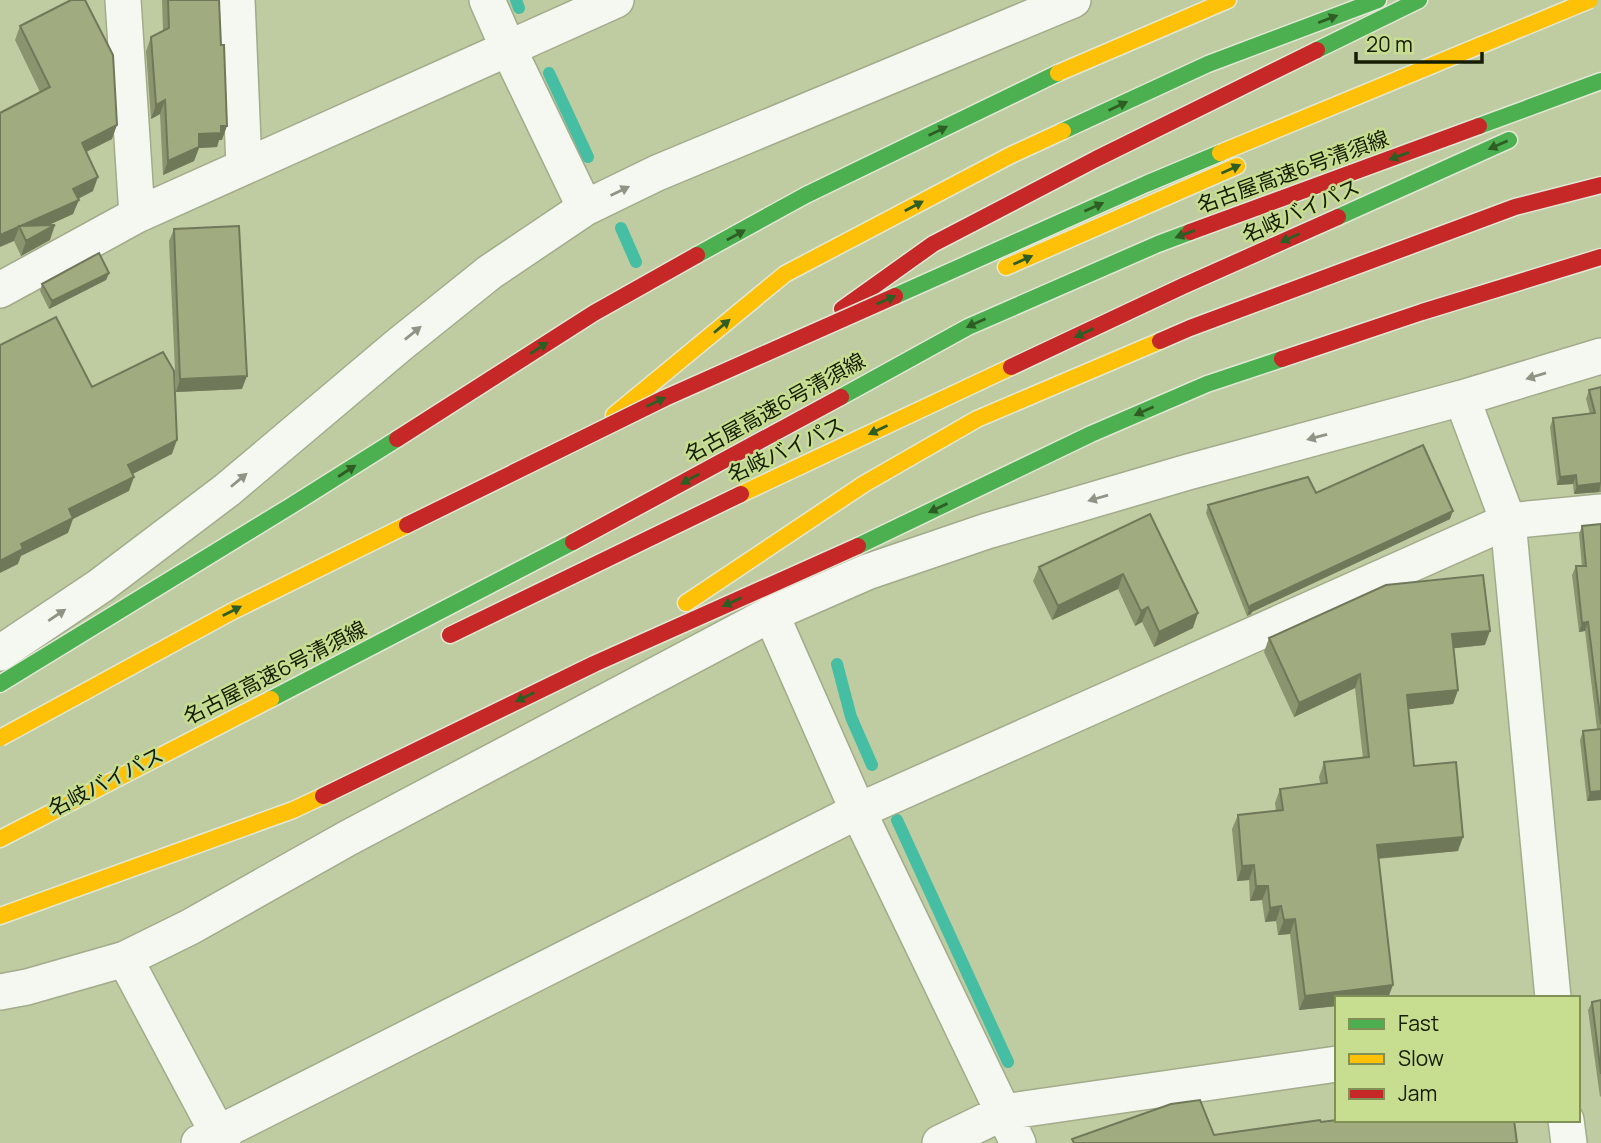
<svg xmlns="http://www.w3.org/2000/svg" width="1601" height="1143" font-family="Manrope,'Noto Sans JP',sans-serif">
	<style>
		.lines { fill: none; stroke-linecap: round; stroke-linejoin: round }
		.stream { stroke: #45bea4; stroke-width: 12 }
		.street-casing { stroke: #a2ab8a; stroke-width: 38 }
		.fast-casing { stroke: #e2e8d5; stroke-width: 19 }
		.slow-casing { stroke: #e2e8d5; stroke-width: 19 }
		.jam-casing { stroke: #e2e8d5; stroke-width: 19 }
		.street { stroke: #f5f7f1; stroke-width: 35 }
		.fast { stroke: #4caf50; stroke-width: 16 }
		.slow { stroke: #ffc107; stroke-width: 16 }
		.jam { stroke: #c62828; stroke-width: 16 }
		.fast-bridge-casing { stroke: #e2e8d5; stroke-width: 19; stroke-linecap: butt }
		.slow-bridge-casing { stroke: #e2e8d5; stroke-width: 19; stroke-linecap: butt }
		.jam-bridge-casing { stroke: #e2e8d5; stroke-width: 19; stroke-linecap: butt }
		.fast-bridge { stroke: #4caf50; stroke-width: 16 }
		.slow-bridge { stroke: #ffc107; stroke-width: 16 }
		.jam-bridge { stroke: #c62828; stroke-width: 16 }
		.wall { fill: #8a946e }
		.shaded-wall { fill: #70785a }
		.building { fill: #a0ac80; stroke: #70785a; stroke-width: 2 }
		.oneway { fill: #2e5e24 }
		.oneway2 { fill: #909485 }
		.labels { text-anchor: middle; stroke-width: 5; stroke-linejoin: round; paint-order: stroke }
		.street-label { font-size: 21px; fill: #151c00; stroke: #c7dd90 }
	</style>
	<rect width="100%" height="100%" fill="#bfcca2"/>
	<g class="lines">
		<path class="stream" d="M516,0L519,8
			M549,73L588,157
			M621,228L636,262
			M837,664L851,717L872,765
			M897,820L1008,1062"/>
		<g class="street-casing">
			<path id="street" d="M123,0L137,215
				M237,0L244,166
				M487,0L508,48L585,208
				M0,290L137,215L616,0
				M1462,398L1508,521L1553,998
				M771,614L858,811L1018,1143
				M0,653L100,586L227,490L399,345L490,272L585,208L657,173L1073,0
				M125,959L223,1143
				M0,992L27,987L125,959L190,927L348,838L771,614L867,572L987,531L1188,472L1462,398L1601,356
				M1566,1120L1569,1143
				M199,1143L858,811L1508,521L1601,512
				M940,1143L1004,1112L1337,1064"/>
		</g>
		<g class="fast-casing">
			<path id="fast" d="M1317,50L1419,0
				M1479,126L1601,81
				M1063,131L1208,64L1378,0
				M1338,217L1509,140
				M697,255L806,195L1058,73
				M841,397L968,327L1158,244L1190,232
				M858,546L1091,434L1207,384L1282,359
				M0,684L289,507L397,439
				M271,699L573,542"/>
		</g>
		<g class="slow-casing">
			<path id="slow" d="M1058,73L1228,0
				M1006,267L1237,166
				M614,415L785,274L1011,155L1063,131
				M741,494L1011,367
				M686,603L864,484L977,419L1160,341
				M0,839L271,699
				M0,916L293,810L323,796"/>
		</g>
		<g class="jam-casing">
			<path id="jam" d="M1190,232L1479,126
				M842,309L933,244L1096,159L1317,50
				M1160,341L1190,328L1515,207L1601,185
				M1282,359L1422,312L1601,257
				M1011,367L1183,286L1338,217
				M397,439L594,313L697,255
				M573,542L841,397
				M450,635L741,494
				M323,796L594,664L858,546"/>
		</g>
		<use href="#street" class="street"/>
		<use href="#fast" class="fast"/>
		<use href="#slow" class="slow"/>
		<use href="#jam" class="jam"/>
		<g class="fast-bridge-casing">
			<path id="fast-bridge" d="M895,296L1146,184L1220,153"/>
		</g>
		<g class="slow-bridge-casing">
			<path id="slow-bridge" d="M1220,153L1590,0
				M0,738L231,612L407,525"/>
		</g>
		<g class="jam-bridge-casing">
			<path id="jam-bridge" d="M407,525L665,398L895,296"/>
		</g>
		<use href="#fast-bridge" class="fast-bridge"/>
		<use href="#slow-bridge" class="slow-bridge"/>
		<use href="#jam-bridge" class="jam-bridge"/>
	</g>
	<path class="wall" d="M162,0H219L222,140H219L217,147L199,148L194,161L163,175L160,114L151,119L146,51L151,37L163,31Z
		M20,26L112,139L86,152L93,191L78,199L73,214L49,225L50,240L21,256L14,241L40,92L15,40Z
		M174,229L242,389L176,392L169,241Z
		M109,273L106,280L49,309L40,291L42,284Z
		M1601,387V492L1574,494L1573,484L1557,485L1550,427L1553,418L1590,414L1586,399L1589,390Z
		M1316,493L1450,519L1252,612L1251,614L1247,616L1206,513L1208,505Z
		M1150,514L1193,628L1154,647L1142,622L1135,626L1118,589L1052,620L1033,581L1039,567Z
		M1601,524V800L1587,801L1580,740L1583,731L1597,729L1585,631L1579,632L1572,575L1576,566H1582L1579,534L1582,526Z
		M1269,638L1485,645L1453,648L1458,690L1453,704L1408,709L1414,766L1458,851L1378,859L1337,998V1006L1299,1010L1290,934L1278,935L1276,921L1265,922L1262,900L1250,901L1249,880L1237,881L1232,829L1238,815L1276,811L1275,803L1280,789L1320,783L1319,777L1324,762L1363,758L1355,688L1294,717L1264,652Z
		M1601,1000V1096L1600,1097L1588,1010L1592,1002Z"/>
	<path class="shaded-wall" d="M165,100L160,114L151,119L156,105Z
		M117,125L112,139L76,157L82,143Z
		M221,126H227L222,140H219L217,147L199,148L194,161L163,175L168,161L199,134Z
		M98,177L93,191L68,204L73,189Z
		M79,200L73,214L24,236L19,227Z
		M55,225L50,240L21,256L26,241Z
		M19,227L14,241L0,247V235Z
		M109,273L106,280L49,309L52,301Z
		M247,376L242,389L176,392L180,379Z
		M177,440L172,454L123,479L128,465Z
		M1576,475L1573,484L1557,485L1560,477Z
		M134,477L129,491L73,519L68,533L21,556L18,564L0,573V561L69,509Z
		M1601,483L1599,492L1574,494L1577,486Z
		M1453,511L1450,519L1252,612L1251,614L1247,616L1250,606Z
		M1123,574L1118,589L1052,620L1058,606Z
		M1148,607L1142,622L1135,626L1141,611Z
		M1198,613L1193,628L1154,647L1159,632Z
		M1588,622L1585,631L1579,632L1582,623Z
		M1490,631L1485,645L1447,649L1452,634Z
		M1360,674L1355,688L1294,717L1299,703Z
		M1458,690L1453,704L1402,710L1407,695Z
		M1601,791V800L1587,801L1590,792Z
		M1463,837L1458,851L1371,859L1377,845Z
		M1254,865L1249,880L1237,881L1242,866Z
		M1256,886H1268L1262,900L1250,901Z
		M1281,906L1276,921L1265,922L1270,908Z
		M1295,919L1290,934L1278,935L1284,920Z
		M1393,985L1388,998H1337V1006L1299,1010L1305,996Z"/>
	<path class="building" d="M71,0H85L113,55L117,125L82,143L98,177L73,189L79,200L0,235V113L50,87L20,26Z
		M168,0H219L221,45H224L227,126H221V133L199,134V147L168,161L165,100L156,105L151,37L169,28Z
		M55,225L26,241L19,226Z
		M239,226L247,376L180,379L174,229Z
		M99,253L109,273L52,301L42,284Z
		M56,317L92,387L163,352L174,371L177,440L128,465L134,477L69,509L73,518L21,544L23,549L0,561V345Z
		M1601,387V483L1577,486L1576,475L1560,477L1553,418L1595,413L1589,390Z
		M1423,445L1453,511L1250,606H1254L1249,608L1208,505L1308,477L1316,493Z
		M1150,514L1198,613L1159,632L1148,607L1141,611L1123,574L1058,606L1039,567Z
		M1601,524V724L1588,622L1582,623L1576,566H1586L1582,526Z
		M1483,575L1490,631L1452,634L1458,690L1407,695L1414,766L1456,762L1463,837L1377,845L1393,985L1305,996L1295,919L1284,920L1281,906L1270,908L1268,886H1256L1254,865L1242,866L1238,815L1283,810L1280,789L1327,783L1324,762L1369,757L1360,674L1299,703L1269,638L1386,585Z
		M1601,729V791L1590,792L1583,731Z
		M1601,1000V1074L1592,1002Z
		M1200,1100L1214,1135L1320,1120L1321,1122L1337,1120H1514L1517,1143H1074L1072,1139L1171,1104Z"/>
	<defs><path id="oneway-solid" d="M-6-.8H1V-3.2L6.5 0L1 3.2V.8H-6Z" transform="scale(1.75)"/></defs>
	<g class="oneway">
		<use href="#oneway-solid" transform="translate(1328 19) rotate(-21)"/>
		<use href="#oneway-solid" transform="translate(1118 106) rotate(-25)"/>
		<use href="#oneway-solid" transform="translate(938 131) rotate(-26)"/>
		<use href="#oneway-solid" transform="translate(1498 145) rotate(156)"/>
		<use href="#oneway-solid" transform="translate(1399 156) rotate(160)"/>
		<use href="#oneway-solid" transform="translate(1231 169) rotate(-24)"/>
		<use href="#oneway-solid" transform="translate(914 206) rotate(-28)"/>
		<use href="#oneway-solid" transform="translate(1094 207) rotate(-24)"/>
		<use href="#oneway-solid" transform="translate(1185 234) rotate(160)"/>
		<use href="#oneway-solid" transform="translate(736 235) rotate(-29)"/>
		<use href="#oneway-solid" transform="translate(1290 238) rotate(156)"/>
		<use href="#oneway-solid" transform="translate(1023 260) rotate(-24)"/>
		<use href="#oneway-solid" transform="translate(886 300) rotate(-24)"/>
		<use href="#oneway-solid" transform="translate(976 323) rotate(156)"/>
		<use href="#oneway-solid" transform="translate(722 326) rotate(-40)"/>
		<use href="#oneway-solid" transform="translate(1084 333) rotate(155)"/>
		<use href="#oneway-solid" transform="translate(539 348) rotate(-33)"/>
		<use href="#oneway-solid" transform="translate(656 402) rotate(-26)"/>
		<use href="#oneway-solid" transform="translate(1144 411) rotate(156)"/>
		<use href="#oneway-solid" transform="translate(878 430) rotate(155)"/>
		<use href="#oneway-solid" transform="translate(347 471) rotate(-33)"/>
		<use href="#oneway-solid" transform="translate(690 479) rotate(151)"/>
		<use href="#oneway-solid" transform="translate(938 508) rotate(154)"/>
		<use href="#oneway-solid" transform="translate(732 602) rotate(156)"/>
		<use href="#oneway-solid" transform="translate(232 611) rotate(-27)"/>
		<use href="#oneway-solid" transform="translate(525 697) rotate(154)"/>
	</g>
	<g class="oneway2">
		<use href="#oneway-solid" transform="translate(620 191) rotate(-26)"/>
		<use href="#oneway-solid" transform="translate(413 333) rotate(-39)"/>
		<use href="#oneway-solid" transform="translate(1536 376) rotate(163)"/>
		<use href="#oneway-solid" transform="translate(1317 437) rotate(165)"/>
		<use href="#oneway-solid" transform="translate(239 480) rotate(-40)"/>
		<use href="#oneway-solid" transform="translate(1098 498) rotate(164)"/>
		<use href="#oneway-solid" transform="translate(57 615) rotate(-34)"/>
	</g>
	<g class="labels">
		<g class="street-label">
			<text transform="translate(1293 172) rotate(-20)" y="7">名古屋高速6号清須線</text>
			<text transform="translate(1301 211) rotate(-24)" y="7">名岐バイパス</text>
			<text transform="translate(775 408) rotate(-29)" y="7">名古屋高速6号清須線</text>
			<text transform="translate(786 450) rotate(-25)" y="7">名岐バイパス</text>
			<text transform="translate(275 673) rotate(-27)" y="7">名古屋高速6号清須線</text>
			<text transform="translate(106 782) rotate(-27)" y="7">名岐バイパス</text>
		</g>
	</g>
	<rect x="1335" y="996" width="245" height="126" fill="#c7dd90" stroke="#809056" stroke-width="2"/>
	<rect x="1349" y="1019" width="35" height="10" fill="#4caf50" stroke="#809056" stroke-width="2"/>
	<text x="1398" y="1031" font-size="21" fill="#151c00">Fast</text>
	<rect x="1349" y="1054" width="35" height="10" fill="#ffc107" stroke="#809056" stroke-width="2"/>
	<text x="1398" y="1066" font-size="21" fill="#151c00">Slow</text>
	<rect x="1349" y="1089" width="35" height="10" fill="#c62828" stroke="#809056" stroke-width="2"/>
	<text x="1398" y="1101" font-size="21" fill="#151c00">Jam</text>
	<path d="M1356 52v10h126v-10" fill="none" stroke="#151c00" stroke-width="3.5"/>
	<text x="1366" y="52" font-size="21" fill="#151c00" stroke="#c7dd90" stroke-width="5" paint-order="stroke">20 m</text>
</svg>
